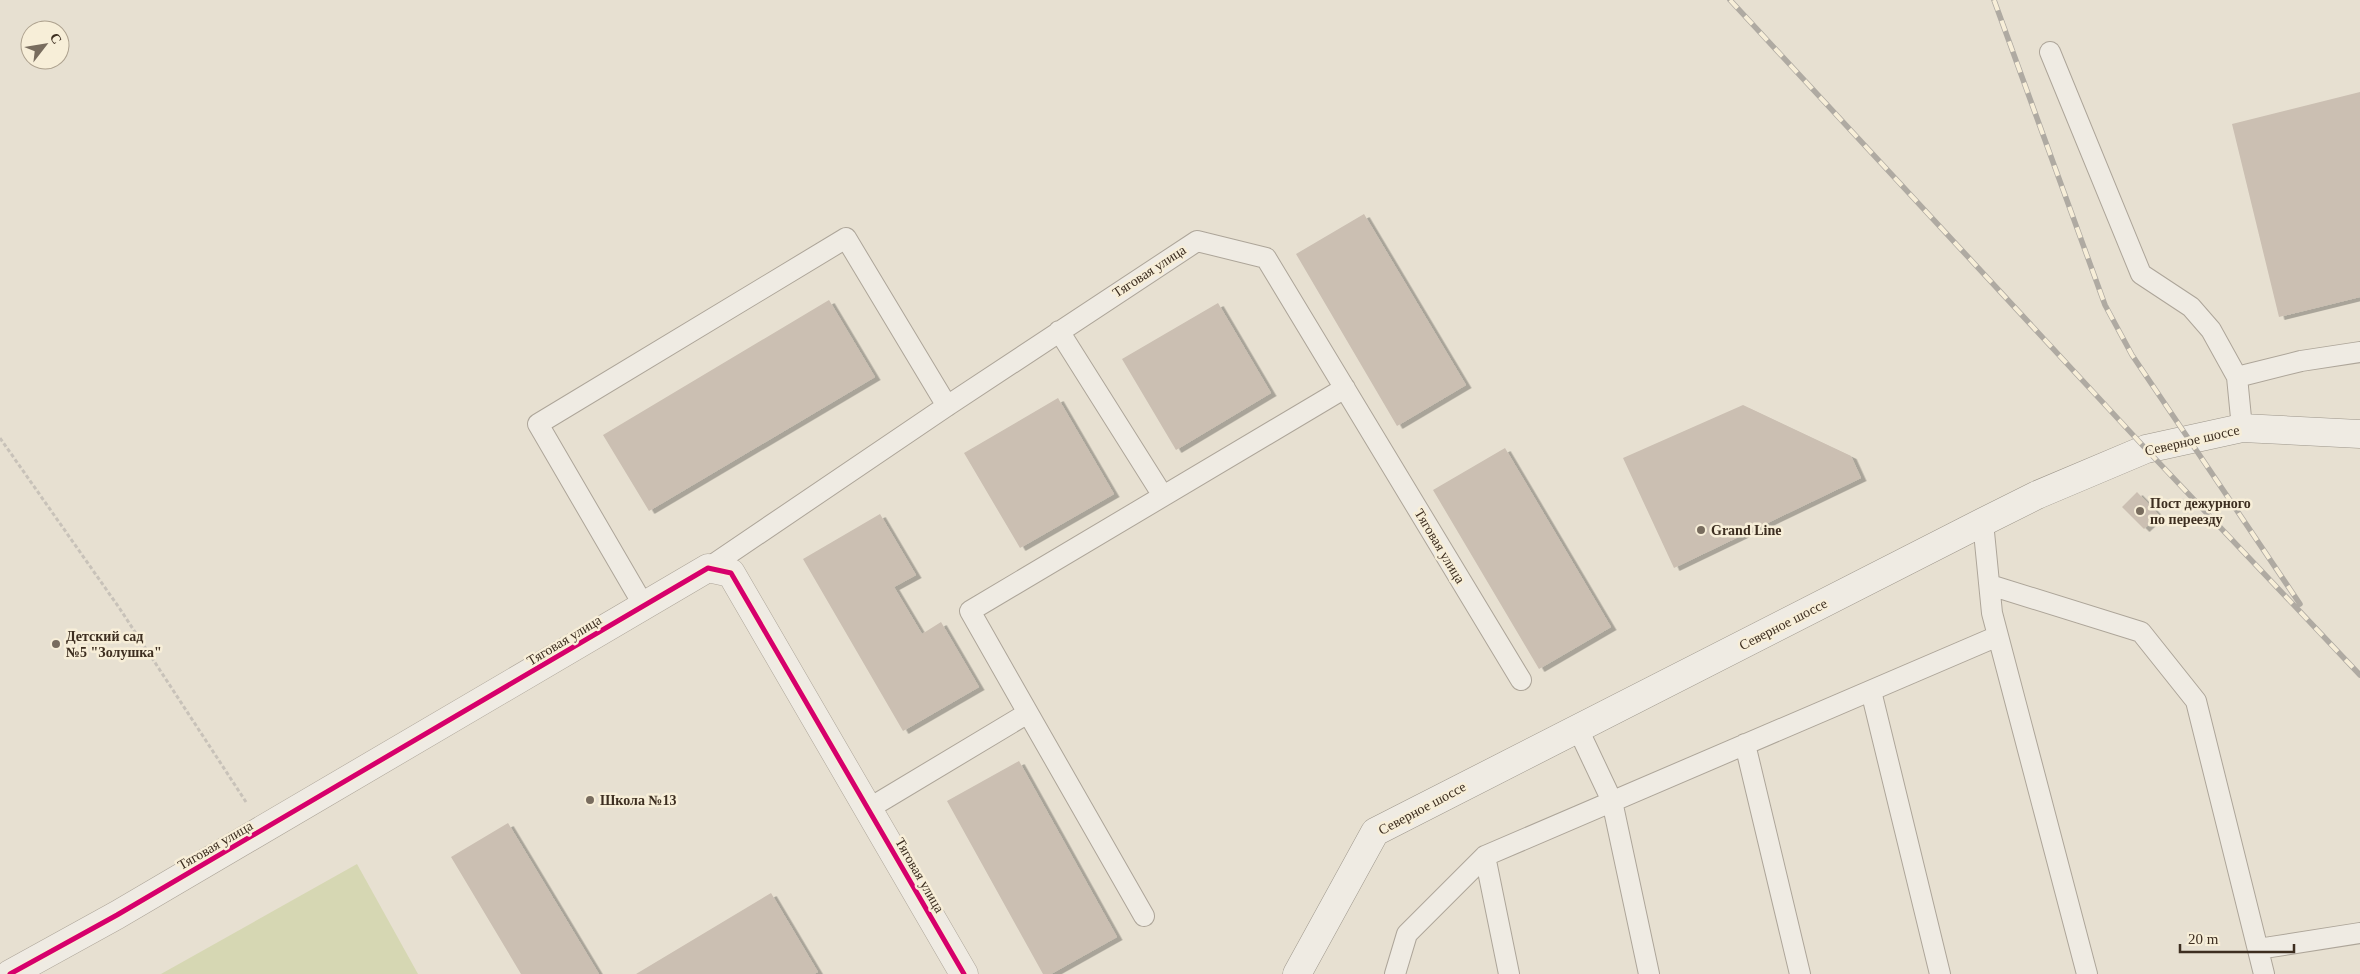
<svg xmlns="http://www.w3.org/2000/svg" width="2360" height="974" font-family="'Times New Roman',serif">
	<style>
		.green { fill: #d6d7b3 }
		.building { fill: #cbbfb2; filter: url(#shadow) }
		.lines { fill: none; stroke-linecap: round; stroke-linejoin: round }
		.service-casing { stroke: #ada599; stroke-width: 22 }
		.tertiary-casing { stroke: #ada599; stroke-width: 29 }
		.secondary-casing { stroke: #9c958a; stroke-width: 29 }
		.path { stroke: #c8c2b9; stroke-width: 3; stroke-dasharray: 4 2.5; stroke-linecap: butt }
		.service { stroke: #efebe3; stroke-width: 20 }
		.tertiary { stroke: #efebe3; stroke-width: 28 }
		.secondary { stroke: #efebe3; stroke-width: 28 }
		.rail-casing { stroke: #afaaa2; stroke-width: 5.5 }
		.rail { stroke: #f7eed8; stroke-width: 4; stroke-dasharray: 11; stroke-linecap: butt }
		.cycleway-casing { stroke: #f7eed8; stroke-width: 8 }
		.cycleway { stroke: #d6006c; stroke-width: 5 }
		.poi-dot { fill: #786c5e; stroke: #f7eed8; stroke-width: 2 }
		.labels { text-anchor: middle; stroke-width: 5; stroke-linejoin: round; paint-order: stroke }
		.street-label { font-size: 14px; fill: #3d2e20; stroke: #f7eed8 }
		.poi-label { font-size: 14px; font-weight: bold; fill: #3d2e20; stroke: #f7eed8; text-anchor: start }
	</style>
	<defs>
		<filter id="shadow"><feDropShadow dx="5.5" dy="3" stdDeviation="0" flood-color="#0004"/></filter>
	</defs>
	<rect width="100%" height="100%" fill="#e7e0d1"/>
	<path class="green" d="M357,864L418,974H161Z"/>
	<path class="building" d="M2360,92V297L2279,317L2232,124Z
		M1364,214L1466,385L1397,426L1296,254Z
		M829,300L875,377L649,511L603,435Z
		M1218,303L1271,393L1176,450L1122,359Z
		M1058,398L1114,494L1020,548L964,453Z
		M1743,405L1851,456L1861,478L1674,568L1623,458Z
		M1505,448L1611,627L1539,669L1433,490Z
		M2137,492L2159,515L2144,529L2122,507Z
		M880,514L916,575L894,587L922,634L941,622L979,687L903,731L803,559Z
		M1019,761L1117,937L1051,974H1043L947,801Z
		M508,823L599,974H521L451,857Z
		M771,893L818,972L814,974H636Z"/>
	<g class="lines">
		<g class="service-casing">
			<path id="service" d="M2050,52L2141,274L2191,307L2211,330L2237,377L2242,428
				M1059,331L1163,496
				M2237,377L2301,361L2360,352
				M1983,522L1992,613L2087,974
				M708,568L947,406L1197,241L1266,258L1521,680
				M1990,585L2141,632L2196,701L2264,974
				M644,606L538,424L846,238L947,406
				M1871,691L1940,974
				M1028,713L970,611L1345,388
				M1578,729L1612,801L1649,974
				M1745,744L1800,974
				M868,809L1028,713L1144,916
				M2258,949L2360,933
				M1395,974L1407,934L1485,856
				M1509,974L1485,856L1998,636"/>
		</g>
		<g class="tertiary-casing">
			<path id="tertiary" d="M10,974L117,915L708,568L731,573L964,974"/>
		</g>
		<g class="secondary-casing">
			<path id="secondary" d="M1297,974L1375,832L1983,522L2037,495L2146,449L2242,428L2360,434"/>
		</g>
		<path class="path" d="M0,438L120,609L246,802"/>
		<use href="#service" class="service"/>
		<use href="#tertiary" class="tertiary"/>
		<use href="#secondary" class="secondary"/>
		<g class="rail-casing">
			<path id="rail" d="M1730,0L2146,449L2360,675
				M1994,0L2105,305L2132,355L2300,604"/>
		</g>
		<use href="#rail" class="rail"/>
		<g class="cycleway-casing">
			<path id="cycleway" d="M10,974L117,915L708,568L731,573L964,974"/>
		</g>
		<use href="#cycleway" class="cycleway"/>
	</g>
	<g class="poi-dot">
		<circle cx="2140" cy="511" r="5"/>
		<circle cx="1701" cy="530" r="5"/>
		<circle cx="56" cy="644" r="5"/>
		<circle cx="590" cy="800" r="5"/>
	</g>
	<g class="labels">
		<g class="street-label">
			<text transform="translate(1149 271) rotate(-33)" y="5">Тяговая улица</text>
			<text transform="translate(2192 440) rotate(-13)" y="5">Северное шоссе</text>
			<text transform="translate(1440 546) rotate(59)" y="5">Тяговая улица</text>
			<text transform="translate(1783 624) rotate(-27)" y="5">Северное шоссе</text>
			<text transform="translate(564 640) rotate(-31)" y="5">Тяговая улица</text>
			<text transform="translate(1422 808) rotate(-28)" y="5">Северное шоссе</text>
			<text transform="translate(215 845) rotate(-30)" y="5">Тяговая улица</text>
			<text transform="translate(920 875) rotate(60)" y="5">Тяговая улица</text>
		</g>
		<g class="poi-label">
			<text x="2150" y="508">Пост дежурного<tspan x="2150" dy="16">по переезду</tspan></text>
			<text x="1711" y="535">Grand Line</text>
			<text x="66" y="641">Детский сад<tspan x="66" dy="16">№5 "Золушка"</tspan></text>
			<text x="600" y="805">Школа №13</text>
		</g>
	</g>
	<g transform="translate(45 45) rotate(59)"><circle r="24" fill="#f7eed8" stroke="#ada18e"/>
	<path d="M0-4L9 19L0 12L-9 19Z" fill="#786c5e"/>
	<text y="-8" font-size="14" font-weight="bold" text-anchor="middle" fill="#3d2e20">С</text>
	</g>
	<path d="M2180 944v8h114v-8" fill="none" stroke="#3d2e20" stroke-width="2.5"/>
	<text x="2188" y="944" font-size="15" fill="#3d2e20" stroke="#f7eed8" stroke-width="4" paint-order="stroke">20 m</text>
</svg>
